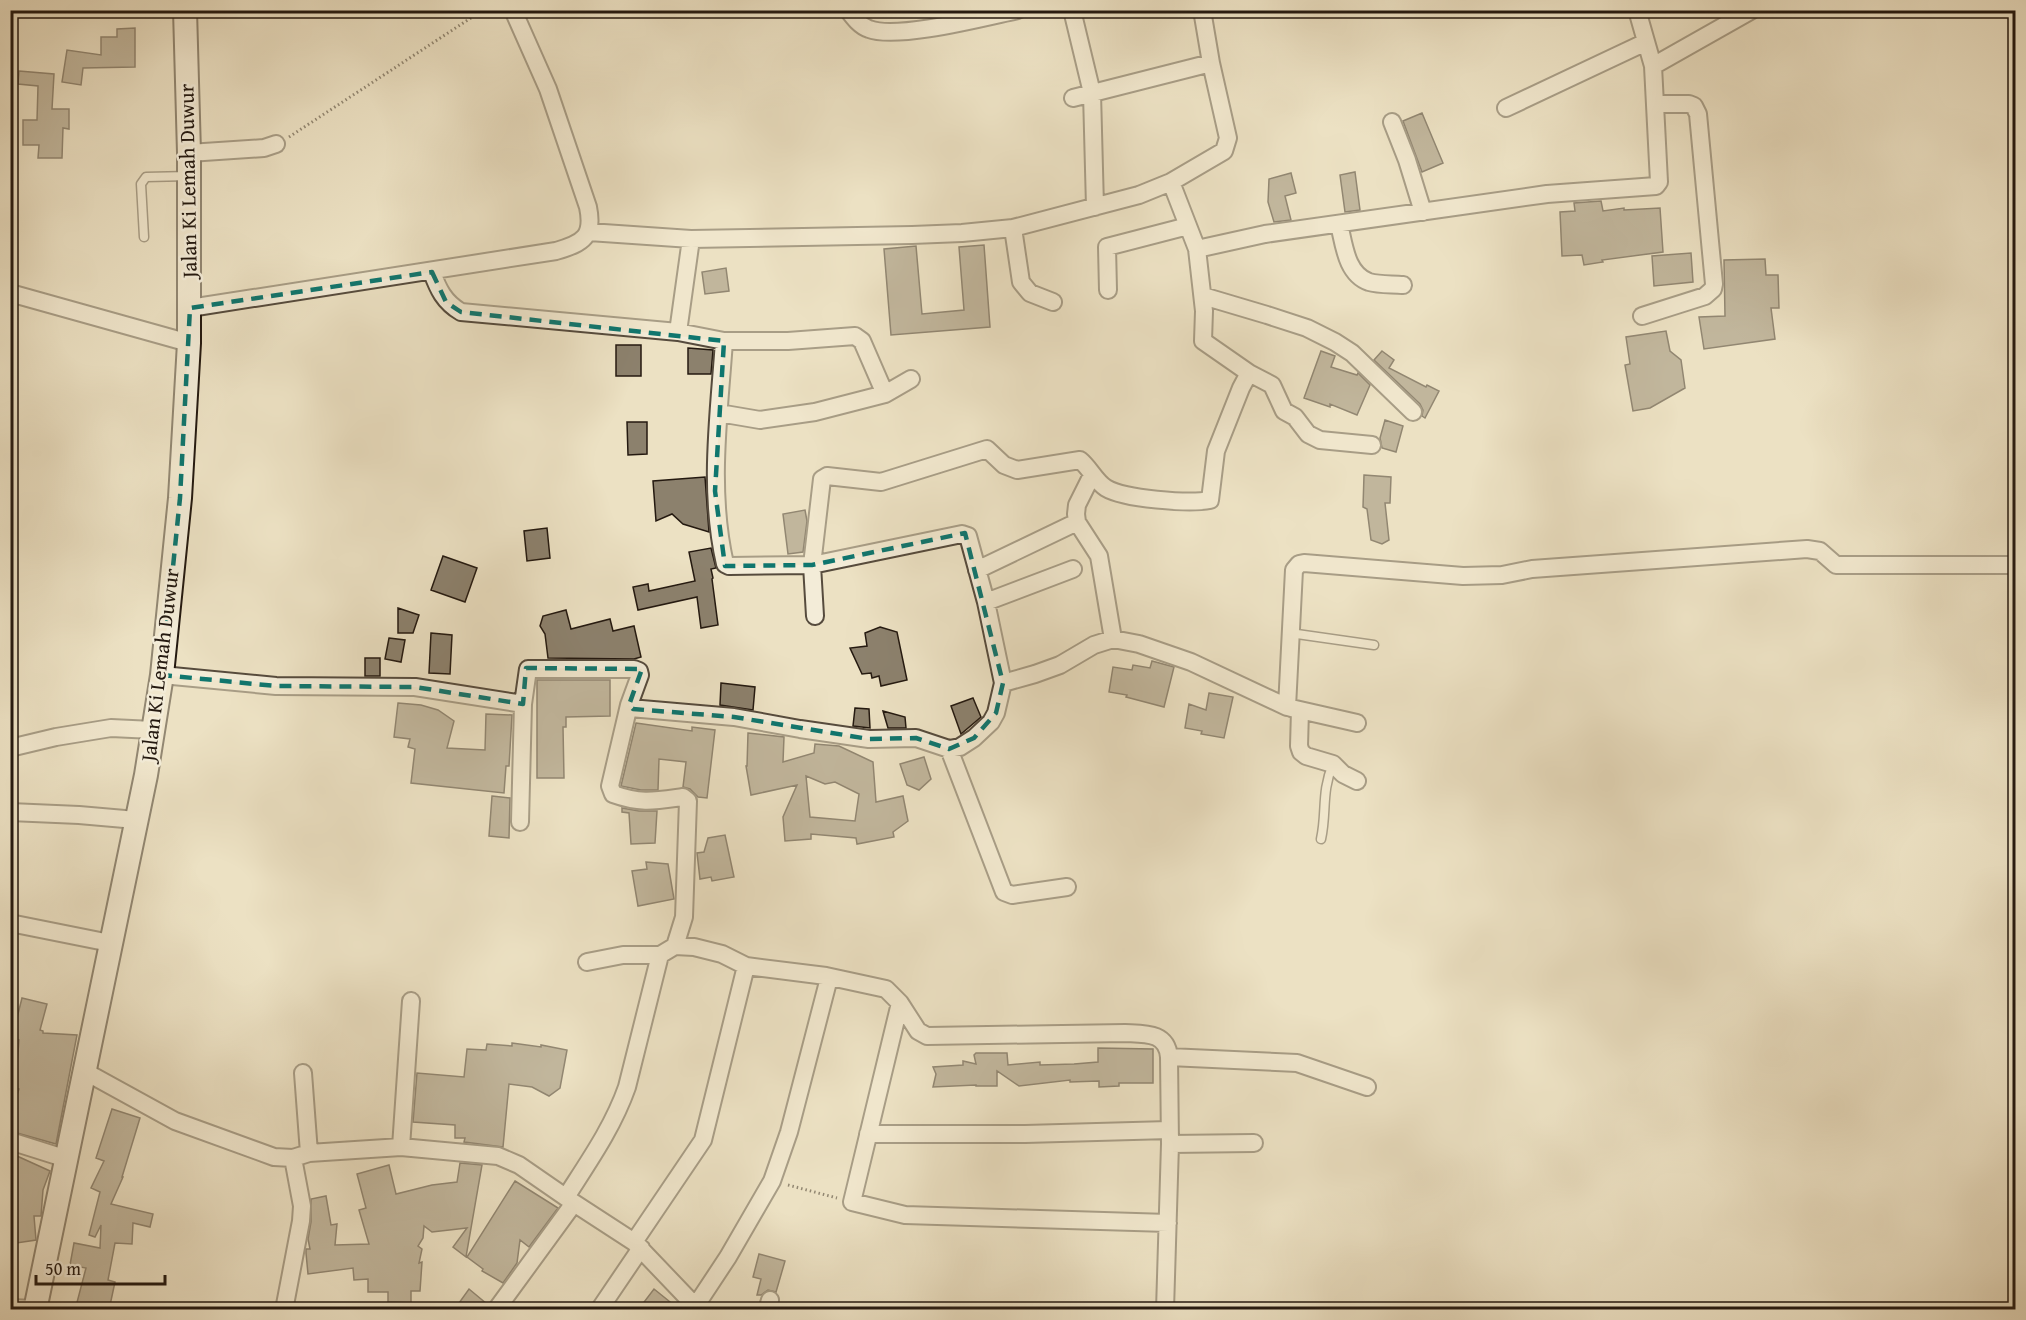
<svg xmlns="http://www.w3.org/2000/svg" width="2026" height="1320" font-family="'Gentium Book Plus',serif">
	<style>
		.building { fill: #8c816d; stroke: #241910; stroke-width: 1.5; fill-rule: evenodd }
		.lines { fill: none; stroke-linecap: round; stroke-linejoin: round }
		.service-casing { stroke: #564b3d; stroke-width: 11 }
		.minor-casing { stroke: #564b3d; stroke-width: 20 }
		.secondary-casing { stroke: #241910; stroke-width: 26 }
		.path { stroke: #241910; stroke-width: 3; stroke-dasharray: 1.5 3; stroke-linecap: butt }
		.service { stroke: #f3ecd8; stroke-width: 8 }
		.minor { stroke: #f3ecd8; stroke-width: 16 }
		.secondary { stroke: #f3ecd8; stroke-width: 22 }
		.marked { fill: none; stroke: #0f766e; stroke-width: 4.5; stroke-dasharray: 12 8; stroke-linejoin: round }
		.labels { text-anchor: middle; stroke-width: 5; stroke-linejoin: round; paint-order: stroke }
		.street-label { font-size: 21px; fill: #241910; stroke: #f3ecd8 }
	</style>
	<rect width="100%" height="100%" fill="#ece1c3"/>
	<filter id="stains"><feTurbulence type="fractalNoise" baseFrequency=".00333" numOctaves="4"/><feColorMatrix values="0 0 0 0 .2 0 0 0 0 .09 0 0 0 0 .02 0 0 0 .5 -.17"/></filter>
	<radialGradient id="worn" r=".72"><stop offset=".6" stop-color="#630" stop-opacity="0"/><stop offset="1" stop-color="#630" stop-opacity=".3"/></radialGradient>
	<path class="building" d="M135,28V67L83,68L81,85L62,82L67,50L101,55V37H117V29Z
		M19,71L54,74L52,109H69V129L63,128L62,158H38L39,145H23V120H37L38,86L18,84Z
		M1422,113L1443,163L1422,172L1403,121Z
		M1355,172L1360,210L1345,212L1340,175Z
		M1291,173L1296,193L1285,196L1291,220L1274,222L1268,202L1269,179Z
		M1601,201L1603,211L1624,208V210L1660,208L1663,252L1602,260L1603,262L1584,265L1582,255L1562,256L1560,212L1575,211L1574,203Z
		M984,245L990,327L891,335L884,249L916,246L922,314L964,310L959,247Z
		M1691,253L1693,282L1654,286L1652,256Z
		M1765,259L1766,275H1778L1779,308H1771L1775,339L1704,349L1699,317L1725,316L1724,260Z
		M726,268L729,291L705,294L702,272Z
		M1666,331L1670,351L1681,360L1685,388L1650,408L1633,411L1625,365L1630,364L1626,337Z
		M616,345H641V376H616Z
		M688,348L713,350L711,374H688Z
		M1321,351L1335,356L1331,367L1357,375L1358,373L1370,385L1357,415L1330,404V407L1304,398Z
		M1382,351L1394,360L1389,368L1426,387L1427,385L1439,391L1425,418L1422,416L1423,410L1420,404L1374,360Z
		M1385,420L1403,426L1396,452L1382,448L1380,438Z
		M627,422H647V454L628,455Z
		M1364,475L1391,477L1390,503H1385L1389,540L1382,544L1371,540L1367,509L1363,507Z
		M705,477L709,532L683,524L672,514L656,521L653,481Z
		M805,510L807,521L803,552L788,554L783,514Z
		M547,528L550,558L527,561L524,531Z
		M711,548L716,568L711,569L713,578L712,579L718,625L701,628L697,597L638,610L633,587L648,584L649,591L695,581L689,552Z
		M443,556L477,568L465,602L431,590Z
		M398,608L419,615L413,633H398Z
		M566,610L571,629L610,619L613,631L634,626L641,657L634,659L548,658L545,634L540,626L543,616Z
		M880,627L897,632L907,680L881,686L879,676L872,678L871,673L862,674L850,648L867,646L865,633Z
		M431,633L452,635L450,674L429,673Z
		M389,638L405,640L401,662L385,659Z
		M365,658H380V676H365Z
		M1152,661L1174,667L1164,707L1126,697L1127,695L1109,692L1113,667L1132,670L1133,665L1150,668Z
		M537,680H610V716L566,717V727H563L564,778H537Z
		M721,683L755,687L753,710L720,705Z
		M1209,693L1233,697L1224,738L1201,734L1202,731L1185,728L1189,704L1206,710Z
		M973,698L981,717L961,734L951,706Z
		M398,703L421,705L438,710L454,721L447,748L485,750L486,714L512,715L509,766H506L504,793L411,783L415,749L408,747L410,739L394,737Z
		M855,708L869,709L870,728L853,726Z
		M883,711L905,717L906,728H888Z
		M636,723L692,731V727L715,730L707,798L698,797L690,789L683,787L686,762L659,759L658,790H641L621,786Z
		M748,733L784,737L783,762L814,753L815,744L839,746L873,762L876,802L903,796L908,821L893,832L894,837L857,844L856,838L811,834V839L785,841L783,817L797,785L751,795L746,766H747ZM806,776L825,784L835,782L859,794L855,821L810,817Z
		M924,757L931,779L919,790L907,785L900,764Z
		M492,796L510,798L509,838L489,836Z
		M622,808L639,811H657L655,843L631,844L629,813L622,812Z
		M725,835L734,877L712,881L711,877L700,879L697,853L704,852L708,838Z
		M646,862L668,864L674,899L638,906L632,871L647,869Z
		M22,998L47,1004L40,1030L43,1031V1033L77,1035L56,1144L10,1131V1116L19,1089L15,1088L19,1040L10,1039V1025L15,1026Z
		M512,1043L541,1047V1045L567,1050L560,1088L549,1096L532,1087L509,1084L503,1147L464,1142L465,1138H455V1125L413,1122L417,1073L464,1077L467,1049L486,1050L487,1044L512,1046Z
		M1098,1048L1153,1049V1083H1119V1086L1099,1087V1081L1070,1082V1080L1019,1086L997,1071V1086H976V1085L933,1087L936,1074L933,1067L963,1065V1061L976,1064L974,1055L976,1053H1007L1008,1065L1040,1062V1065L1074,1064L1098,1062Z
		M112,1109L140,1118L122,1177H123L111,1204L153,1214L150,1227L133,1223L132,1244L115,1243L108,1280L115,1282L109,1310H75L86,1268L70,1265L74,1243L100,1248L101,1225L95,1237L89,1235L100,1192L91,1188L104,1161L96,1158Z
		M17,1156L50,1171L43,1190L41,1216H34L36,1240L10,1244V1229H14L13,1176L10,1175V1171Z
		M460,1163L482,1165L466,1257L453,1247L467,1228L432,1232L424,1226L423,1238L418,1246L422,1249L419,1263L422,1262L420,1291H411V1303L388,1302V1292H368V1279L354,1280L353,1268L308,1274L306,1253V1249H310L308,1239L311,1222V1199L326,1196L331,1225L337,1224L335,1245L369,1244L359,1210L366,1208L357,1174L389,1165L396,1194L432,1185L457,1182Z
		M515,1181L558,1208L529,1247L520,1240L517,1263L503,1283L482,1271L483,1269L467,1257Z
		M759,1254L785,1261L776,1292L768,1290L761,1295H757L761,1279L753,1277Z
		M469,1289L487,1304L486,1310H454Z
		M654,1289L680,1310H638Z"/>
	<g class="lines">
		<g class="service-casing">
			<path id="service" d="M144,237L141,184L146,177L189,176
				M1290,633L1374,645
				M1321,839C1327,812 1321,792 1333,764"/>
		</g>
		<g class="minor-casing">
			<path id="minor" d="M848,10C854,18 860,26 869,29C897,40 985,17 1018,10
				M1072,10L1092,93L1095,207
				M1653,66L1752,10
				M1073,98L1211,63
				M1506,108L1646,42
				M1392,122L1407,160L1423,212
				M189,153L264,148L276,144
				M1339,224C1344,244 1346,274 1369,282C1379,285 1392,284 1403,285
				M1013,228L1021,282L1030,293L1053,302
				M589,232L691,239L912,235L962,233L1013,228L1139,195L1171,182L1224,151L1228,138L1211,63L1202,10
				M1197,249L1265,234L1547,194L1656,186L1659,182L1653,66L1637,10
				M432,272C438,289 444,302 461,312L678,332L724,341H788L855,336L862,341L885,394
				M1108,290L1107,247L1188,226
				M10,293L189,343
				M1203,296L1267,315L1307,328L1335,342L1352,353L1413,412
				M190,308L556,251C584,243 594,236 588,207L548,89L513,10
				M1642,316L1705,296L1713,289L1714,284L1698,114L1694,106L1689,104H1656
				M678,332L691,239
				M724,341C719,415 708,490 725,564L729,566L812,565L815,616
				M1249,373L1272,385L1284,411L1295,417L1308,434L1320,440L1372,445
				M719,413L760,420L815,412L885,394L911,379
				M1092,475L1077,505L1076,514L1077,522L1099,556L1113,639
				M977,570L1077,522
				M986,602L1073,569
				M162,675L276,686L415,687L523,704
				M1003,683L1035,674L1060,665L1094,645L1113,639L1139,644L1191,662L1287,707L1294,570L1299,564L1304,563L1463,576L1502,575L1532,569L1807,549L1820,551L1836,565H2016
				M630,708L734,717L800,729L869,739L916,738L949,749L960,747L974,738L991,722L996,713L1003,683L986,602L968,536L962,534L812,565L822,479L827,476L881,482L987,449L1004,465L1017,470L1080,460C1090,468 1095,481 1106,488C1124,499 1189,504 1210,500L1216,451L1241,388L1249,373L1203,341L1204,311L1197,249L1171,182
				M1291,708L1357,723
				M1300,710L1299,746L1301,752L1306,756L1333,764L1343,774L1357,781
				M10,748L56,737L111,728L153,730
				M949,749L1004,892L1012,895L1067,887
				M10,812L79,815L136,820
				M520,822L523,704L528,669H634L639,671L640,675L629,705L610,786L613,794C641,804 654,801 683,797L688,801L684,917L675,946
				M10,923L110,943
				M587,962L623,955H660
				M900,1003L852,1202L905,1215L1168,1223
				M1169,1057L1297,1063L1367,1087
				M84,1071L175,1121L274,1157L293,1158L309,1153L401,1147L498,1156L519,1165L574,1203L496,1310
				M303,1073L309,1153
				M868,1134H1025L1169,1130
				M10,1141L67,1159
				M1170,1144L1254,1143
				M401,1147L411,1001
				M566,1197C589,1161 613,1127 627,1087L660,955L675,946L694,947L722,954L746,966L826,976L886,989L900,1003L918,1031L927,1036L1125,1033C1145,1034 1167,1032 1169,1057L1170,1144L1165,1310
				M574,1203L634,1242L699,1310
				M634,1242L703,1140L746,966
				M10,1308L35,1309
				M284,1310L301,1221L302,1206L293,1158
				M599,1310L641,1248
				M693,1310L728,1257L772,1181L789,1132L829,978
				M767,1310L770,1300"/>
		</g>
		<g class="secondary-casing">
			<path id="secondary" d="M35,1310L146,775L162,675L180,498L189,343V153L185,10"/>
		</g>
		<path class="path" d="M289,137L483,10
			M788,1185L837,1198"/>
		<use href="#service" class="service"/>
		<use href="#minor" class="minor"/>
		<use href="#secondary" class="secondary"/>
	</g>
	<path d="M0 0H2026V1320H0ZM432,272L446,302L461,312L724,341L715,491L725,566L812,565L965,533L1003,683L996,713L974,738L949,749L916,738L869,739L734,717L633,709L629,705L642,669L526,668L523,704L415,687L276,686L162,675L180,498L190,308Z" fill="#ece1c3" fill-opacity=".55" fill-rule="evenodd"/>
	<path class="marked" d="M432,272L446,302L461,312L724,341L715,491L725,566L812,565L965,533L1003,683L996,713L974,738L949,749L916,738L869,739L734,717L633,709L629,705L642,669L526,668L523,704L415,687L276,686L162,675L180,498L190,308Z"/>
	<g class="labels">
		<g class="street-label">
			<text transform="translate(188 181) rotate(-91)" y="7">Jalan Ki Lemah Duwur</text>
			<text transform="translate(160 665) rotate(-83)" y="7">Jalan Ki Lemah Duwur</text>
		</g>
	</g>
	<rect width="2026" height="1320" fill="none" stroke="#ece1c3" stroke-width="36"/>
	<rect x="12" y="12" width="2002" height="1296" fill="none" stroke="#241910" stroke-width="3"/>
	<rect x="18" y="18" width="1990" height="1284" fill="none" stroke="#241910" stroke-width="1.5"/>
	<path d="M36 1275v9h129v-9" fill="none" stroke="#241910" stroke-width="3"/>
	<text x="45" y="1275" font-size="18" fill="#241910" stroke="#f3ecd8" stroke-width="4.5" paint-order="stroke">50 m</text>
	<rect width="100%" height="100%" filter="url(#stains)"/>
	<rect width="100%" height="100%" fill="url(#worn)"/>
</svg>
